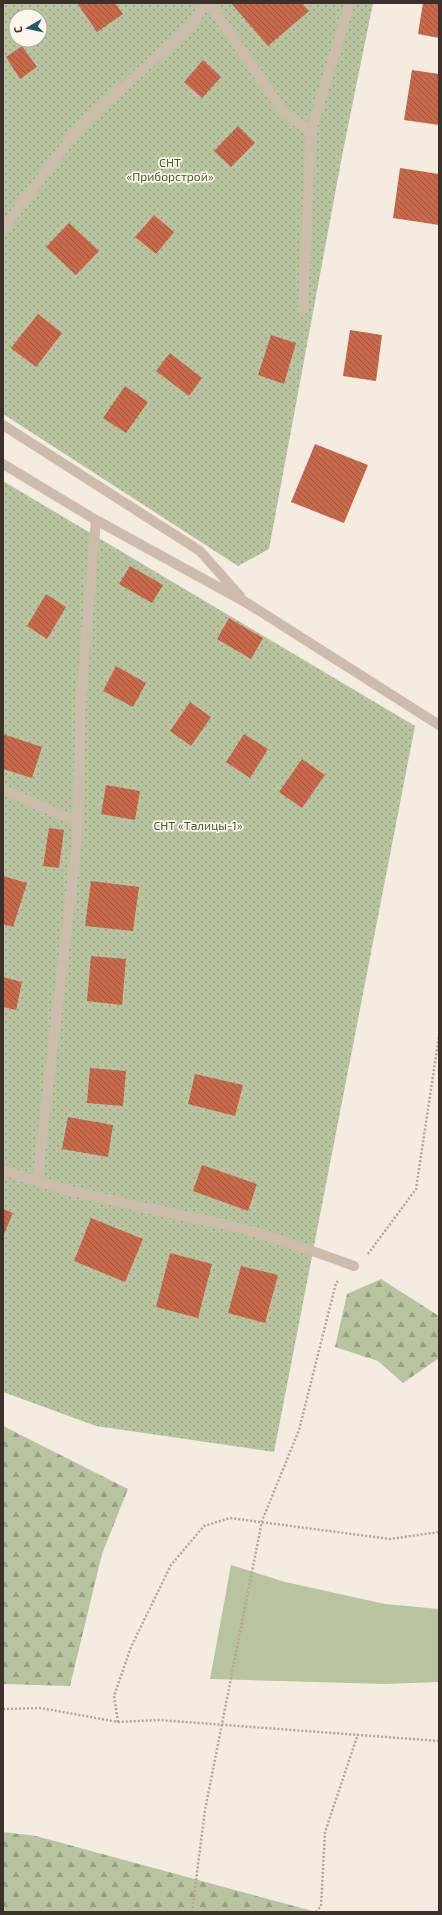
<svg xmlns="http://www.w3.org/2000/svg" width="442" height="1915" font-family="'Exo 2',sans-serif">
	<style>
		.forest { fill: url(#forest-firs) }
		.garden { fill: url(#garden-dots); fill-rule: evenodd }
		.pitch { fill: #b8c4a0 }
		.building { fill: url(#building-back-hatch) }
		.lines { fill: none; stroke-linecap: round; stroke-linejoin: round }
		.path { stroke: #b9a596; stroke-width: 2.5; stroke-dasharray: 2 2; stroke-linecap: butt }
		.minor { stroke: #cdbbac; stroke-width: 10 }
		.labels { text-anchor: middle; stroke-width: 3.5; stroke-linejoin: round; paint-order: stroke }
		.park-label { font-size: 12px; fill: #4a5a2e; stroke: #fbf5ee }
	</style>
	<defs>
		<pattern id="forest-firs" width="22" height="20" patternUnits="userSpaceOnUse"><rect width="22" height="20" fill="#b8c4a0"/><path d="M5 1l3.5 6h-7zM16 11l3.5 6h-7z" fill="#97a083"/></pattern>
		<pattern id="garden-dots" width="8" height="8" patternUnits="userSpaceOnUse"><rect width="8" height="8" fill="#b8c4a0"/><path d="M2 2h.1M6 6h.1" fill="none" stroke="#97a083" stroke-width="1.8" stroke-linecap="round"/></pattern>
		<pattern id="building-back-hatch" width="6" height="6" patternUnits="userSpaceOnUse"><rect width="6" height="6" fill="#c8694b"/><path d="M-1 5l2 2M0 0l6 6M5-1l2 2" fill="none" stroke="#a4573f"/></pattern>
	</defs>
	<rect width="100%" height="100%" fill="#f4ebe1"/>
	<path class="forest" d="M381,1279L439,1316V1358L403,1383L378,1361L335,1347L347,1294Z
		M3,1426L128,1489L102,1554L70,1686L3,1684Z
		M3,1832L36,1836L316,1912H3Z"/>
	<path class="garden" d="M3,3H373L343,151L269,549L238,566L3,414ZM16,16H40V40H16Z
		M3,481L415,726L274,1452L96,1426L3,1392Z"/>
	<path class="pitch" d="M231,1565L285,1582L385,1604L439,1609V1682L385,1684L210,1679Z"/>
	<path class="building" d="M77,3H115L123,14L97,32Z
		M231,3H302L309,11L268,46Z
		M423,3H439V38L418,34Z
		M22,46L37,67L20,79L6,57Z
		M203,60L221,77L202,98L184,82Z
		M412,70L439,74V125L404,120Z
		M238,126L255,143L231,167L214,151Z
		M400,168L439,174V225L393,218Z
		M154,215L174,232L156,254L135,237Z
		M69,223L99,251L76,275L46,247Z
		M38,314L62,333L36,367L11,348Z
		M350,330L382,335L376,381L343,376Z
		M271,335L296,343L284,384L258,375Z
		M170,353L202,378L189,396L156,371Z
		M125,386L148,402L126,433L103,418Z
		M315,444L368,465L344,523L291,502Z
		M130,566L163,585L152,603L119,584Z
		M46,594L66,607L47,639L27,626Z
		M229,618L263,638L251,659L217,639Z
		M116,666L146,683L133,707L103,691Z
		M190,702L211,717L191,746L170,731Z
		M3,734L42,747L32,778L3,769Z
		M244,734L268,749L250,778L226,762Z
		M302,759L325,775L302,808L279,792Z
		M106,785L140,791L135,820L101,814Z
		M49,828L64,830L59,868L43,866Z
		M3,876L27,883L13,927L3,924Z
		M91,881L139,887L133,931L85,926Z
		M91,956L126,959L122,1005L87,1001Z
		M3,977L22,982L16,1010L3,1007Z
		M90,1068L126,1071L123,1106L87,1103Z
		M195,1074L243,1085L235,1116L188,1104Z
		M68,1117L113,1125L108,1157L62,1149Z
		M202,1165L257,1184L248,1211L193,1191Z
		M3,1209L13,1213L3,1236Z
		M91,1218L143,1239L125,1282L74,1261Z
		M170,1253L212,1264L198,1318L156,1307Z
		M241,1266L278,1275L265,1323L228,1313Z"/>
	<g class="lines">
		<path class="path" d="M368,1254L416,1189L439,1036
			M3,1709L41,1708L118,1722L159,1720L439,1741
			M118,1722L114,1696L131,1647L171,1565L204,1526L230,1518L390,1539L439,1532
			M192,1912L205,1810L262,1521L299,1430L336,1283L339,1280
			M316,1912L321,1906L325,1832L358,1734"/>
		<path class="minor" d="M209,3L284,113L311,131
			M3,229L81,125L191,26L205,3
			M303,309L311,131L350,3
			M3,425L200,551L240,596
			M3,464L96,520L247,603L439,725
			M3,790L78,822
			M3,1170C79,1198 160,1209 239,1228C278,1238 316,1252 354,1266
			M37,1182L77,841L81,699L96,520"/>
	</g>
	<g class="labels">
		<g class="park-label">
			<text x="170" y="167">СНТ<tspan x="170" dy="14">«Приборстрой»</tspan></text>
			<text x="198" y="830">СНТ «Талицы-1»</text>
		</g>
	</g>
	<rect width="442" height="1915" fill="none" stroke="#3b302b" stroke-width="8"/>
	<g transform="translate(28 28) rotate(261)"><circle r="19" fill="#fbf5ee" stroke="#aea6a0"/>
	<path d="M0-3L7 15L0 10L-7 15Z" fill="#1f5a5e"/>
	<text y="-6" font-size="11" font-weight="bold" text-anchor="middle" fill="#3b302b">С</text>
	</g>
</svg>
